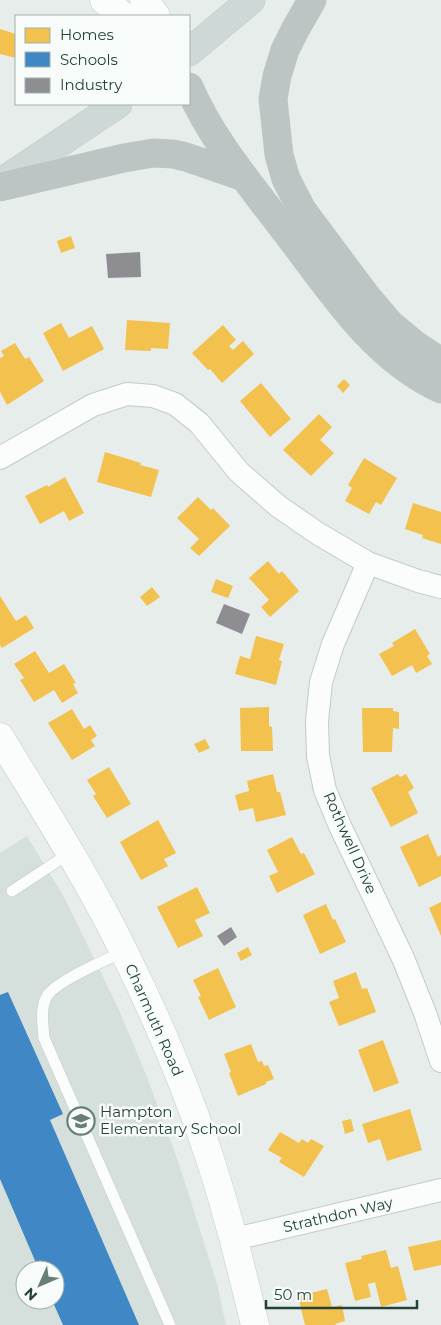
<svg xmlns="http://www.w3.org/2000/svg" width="441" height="1325" font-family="Montserrat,sans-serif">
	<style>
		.built { fill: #d5dfdb; fill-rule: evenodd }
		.homes { fill: #f2c14e }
		.schools { fill: #3f88c5 }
		.industry { fill: #8d8d92 }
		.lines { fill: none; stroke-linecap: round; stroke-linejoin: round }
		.service-casing { stroke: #c4cac8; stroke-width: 12 }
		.minor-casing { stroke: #c4cac8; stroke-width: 24 }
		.tertiary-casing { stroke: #c4cac8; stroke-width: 29 }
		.primary-casing { stroke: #c2ccc9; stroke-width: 29 }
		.motorway-casing { stroke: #c2ccc9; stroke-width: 29 }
		.service { stroke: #fbfcfc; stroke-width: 11 }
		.minor { stroke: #fbfcfc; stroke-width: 22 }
		.tertiary { stroke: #fbfcfc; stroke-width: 28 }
		.primary { stroke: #ced8d6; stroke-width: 28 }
		.motorway { stroke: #bcc5c3; stroke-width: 28 }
		.labels { text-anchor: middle; stroke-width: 5; stroke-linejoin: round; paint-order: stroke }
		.street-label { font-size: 15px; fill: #22433c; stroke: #f7fbf9 }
		.poi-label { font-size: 15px; fill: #22433c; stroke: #f7fbf9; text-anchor: start }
	</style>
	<rect width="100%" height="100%" fill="#e7edeb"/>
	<path class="built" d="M27,836L64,897L119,1010L147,1077L179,1164L217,1284L226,1325H0V853ZM25,1270H55V1300H25Z"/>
	<path class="homes" d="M0,29L16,34V58L0,54Z
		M71,236L75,248L61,253L57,241Z
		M127,320L170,323L168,349L151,348V351L125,350Z
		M61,323L69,338L92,326L104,349L63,371L43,333Z
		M223,325L236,340L229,346L233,350L243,341L254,354L222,383L210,369L208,370L192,353Z
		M15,343L25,359L29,357L44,381L7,405L0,392V358L4,356L1,351Z
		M344,379L350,385L343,393L337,386Z
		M261,383L291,419L270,437L240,401Z
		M319,414L332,427L320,440L334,453L311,476L283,450Z
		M105,452L141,463L140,465L159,470L151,497L97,482Z
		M364,458L397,478L381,505L376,502L369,514L345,501L352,488L348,485Z
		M65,477L84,513L69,521L64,511L40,524L25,496L47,485L48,487Z
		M198,497L211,510L213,508L230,526L199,556L190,548L199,539L177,518Z
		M413,503L441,512V544L422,538L423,535L405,529Z
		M268,561L279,574L282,571L299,591L270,617L261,607L269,600L249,578Z
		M216,579L233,586L228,598L211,592Z
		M152,587L160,597L147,606L140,597Z
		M0,596L16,621L26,615L34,628L2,648L0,645Z
		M415,629L430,654L427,656L432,664L416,673L412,665L392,676L379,654L394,646L392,643Z
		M256,636L284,644L279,660L282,661L276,685L235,674L240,656L250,659Z
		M35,651L49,673L64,664L76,683L73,684L78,693L62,703L54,690L34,702L20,680L24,678L14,664Z
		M269,707V726L272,727L273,751H241L240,708Z
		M362,708H393V711L399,712V729L393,728L392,752H363Z
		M72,709L84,729L90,725L97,736L91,740L95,746L72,760L48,723Z
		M205,739L210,748L199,753L194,744Z
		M109,767L131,804L107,818L93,796L96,794L87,780Z
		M273,774L277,792H280L286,815L256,822L253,808L239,811L235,795L249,791L247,781Z
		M398,774L400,777L406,774L414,788L408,792L418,813L391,827L371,788Z
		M158,820L176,853L164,859L168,866L141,880L120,842Z
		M428,834L438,857L441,855V876L419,887L400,847Z
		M292,837L301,854L304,853L315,874L277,893L269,876L278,872L267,850Z
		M197,887L210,913L195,920L203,936L178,948L157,907Z
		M441,902V936L429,908Z
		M326,904L333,920L335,919L346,942L320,954L303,915Z
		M248,947L252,955L241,961L237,953Z
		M218,968L236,1007L209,1020L198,997L201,996L193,980Z
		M356,972L362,989L367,988L376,1012L339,1026L329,1002L339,998L333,981Z
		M383,1040L399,1083L374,1092L358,1050Z
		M251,1044L258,1062L262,1061L264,1066L268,1065L274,1079L266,1082V1084L238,1096L229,1073L231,1072L224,1054Z
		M410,1109L422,1150L387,1161L380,1139L368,1143L362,1124Z
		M351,1119L354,1131L345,1134L342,1121Z
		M280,1132L299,1143L302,1139L308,1143L311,1139L324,1146L304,1177L279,1162L282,1158L268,1150Z
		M441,1240V1265L414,1271L408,1247Z
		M386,1250L391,1268L398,1266L407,1300L381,1307L375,1282L368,1284L371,1297L355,1301L345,1263L362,1259L361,1256Z
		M327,1289L332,1307L342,1305L345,1321L335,1324L336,1325H305L298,1296Z"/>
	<path class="schools" d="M8,992L63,1114L50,1120L139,1325H63L52,1300H55V1270H39L0,1179V995Z"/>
	<path class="industry" d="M140,252L141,277L108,278L106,254Z
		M224,604L250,614L242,634L216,623Z
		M231,927L237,937L224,946L217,936Z"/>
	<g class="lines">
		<g class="service-casing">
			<path id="service" d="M12,891L70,853
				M124,951C107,960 56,981 47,996C40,1008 43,1025 44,1038L170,1325"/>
		</g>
		<g class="minor-casing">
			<path id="minor" d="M0,458L93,405L127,394L153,396L175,404L199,423L239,472L278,506L317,533L368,563L418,581L441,587
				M368,563L333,644L321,682L317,721L318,756L325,790L340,826L403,958L425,1013L441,1061
				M235,1239L441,1190"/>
		</g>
		<g class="tertiary-casing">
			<path id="tertiary" d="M104,0L123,16
				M144,0L156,16
				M0,737C42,807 87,876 123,950C156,1016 185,1084 208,1153C227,1210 241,1267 255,1325"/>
		</g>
		<g class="primary-casing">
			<path id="primary" d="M189,52L251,0
				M0,183L118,104"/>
		</g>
		<g class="motorway-casing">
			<path id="motorway" d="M312,0L295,30L285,50L277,76L273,99L279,155L286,179L302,210L367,297L390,324L414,344L441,362
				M189,87C212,140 249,183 283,228C329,287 371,357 441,389
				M0,187L124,158L153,153L173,154L186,157L244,177"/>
		</g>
		<use href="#service" class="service"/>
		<use href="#minor" class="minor"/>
		<use href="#tertiary" class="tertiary"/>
		<use href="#primary" class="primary"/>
		<use href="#motorway" class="motorway"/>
	</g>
	<defs>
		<g id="school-ring" transform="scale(1.4375)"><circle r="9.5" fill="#f7fbf9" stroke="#677e79" stroke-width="1.5"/><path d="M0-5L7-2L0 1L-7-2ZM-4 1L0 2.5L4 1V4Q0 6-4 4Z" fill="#677e79"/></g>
	</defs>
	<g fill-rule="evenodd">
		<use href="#school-ring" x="81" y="1121"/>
	</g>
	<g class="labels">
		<g class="street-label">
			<text transform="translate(350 843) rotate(66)" y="5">Rothwell Drive</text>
			<text transform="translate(154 1020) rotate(66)" y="5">Charmuth Road</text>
			<text transform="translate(338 1215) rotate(-13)" y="5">Strathdon Way</text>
		</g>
		<g class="poi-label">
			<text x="100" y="1117">Hampton<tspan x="100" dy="17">Elementary School</tspan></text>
		</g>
	</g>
	<rect x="15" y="15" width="175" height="90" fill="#f7fbf9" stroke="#a2b1ad"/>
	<rect x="25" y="28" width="25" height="15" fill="#f2c14e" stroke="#a2b1ad"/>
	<text x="60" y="40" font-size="15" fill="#22433c">Homes</text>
	<rect x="25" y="52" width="25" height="15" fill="#3f88c5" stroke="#a2b1ad"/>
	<text x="60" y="65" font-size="15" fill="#22433c">Schools</text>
	<rect x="25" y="78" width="25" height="15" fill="#8d8d92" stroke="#a2b1ad"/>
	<text x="60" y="90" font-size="15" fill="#22433c">Industry</text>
	<g transform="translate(40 1285) rotate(225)"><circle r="24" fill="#f7fbf9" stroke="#a2b1ad"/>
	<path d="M0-4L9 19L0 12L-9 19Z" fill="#677e79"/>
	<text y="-8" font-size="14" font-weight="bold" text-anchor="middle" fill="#22433c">N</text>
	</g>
	<path d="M266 1300v8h151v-8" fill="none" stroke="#22433c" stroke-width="2.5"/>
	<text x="274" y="1300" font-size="15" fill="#22433c" stroke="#f7fbf9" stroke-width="4" paint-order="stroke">50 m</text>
</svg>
